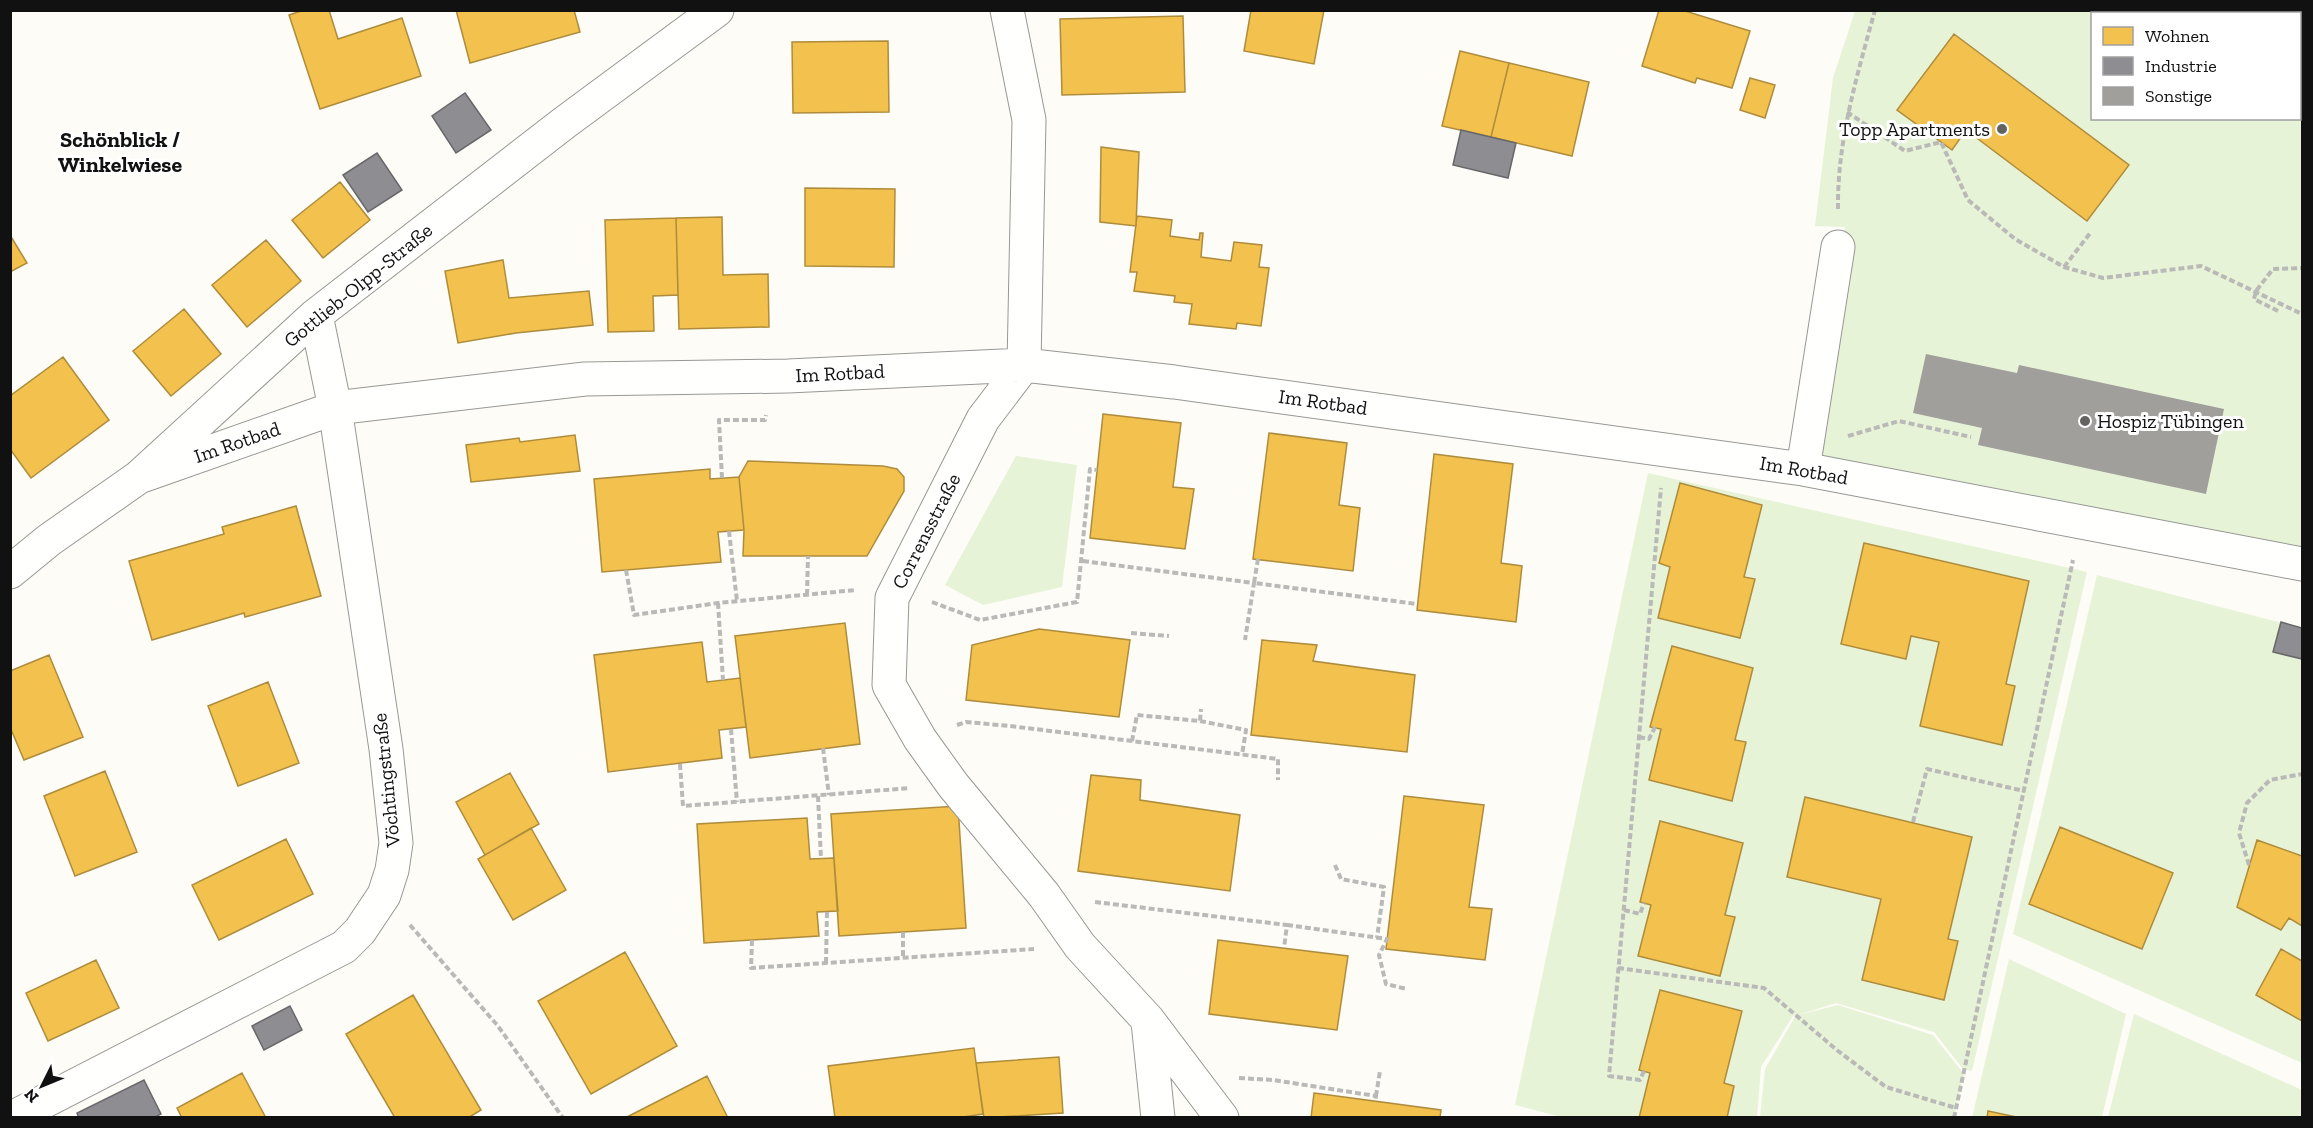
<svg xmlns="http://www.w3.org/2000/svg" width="2313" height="1128" font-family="'Zilla Slab',serif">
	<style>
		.green { fill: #e7f3d7; fill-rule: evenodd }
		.homes { fill: #f2c14e; stroke: #ae8c3c; stroke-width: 1.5 }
		.industry { fill: #8d8d92; stroke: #68686b; stroke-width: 1.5 }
		.building { fill: #a19f9c }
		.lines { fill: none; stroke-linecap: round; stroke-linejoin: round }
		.minor-casing { stroke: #979795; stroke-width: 35 }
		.path { stroke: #b9b9b8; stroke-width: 4; stroke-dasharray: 6 3; stroke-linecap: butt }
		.minor { stroke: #fffffe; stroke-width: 33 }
		.poi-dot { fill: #646362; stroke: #fff; stroke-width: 2 }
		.labels { text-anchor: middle; stroke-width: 6; stroke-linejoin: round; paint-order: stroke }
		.poi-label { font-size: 20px; fill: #111; stroke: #fff; text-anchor: end }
		.street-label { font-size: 20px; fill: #111; stroke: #fff }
		.quarter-label { font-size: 22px; font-weight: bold; fill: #111; stroke: #fff }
	</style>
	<rect width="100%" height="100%" fill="#fdfcf7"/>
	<path class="green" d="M1855,11H2302V567L1803,469L1845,227L1815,226L1833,78ZM2092,14H2300V118H2092Z
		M1016,456L1077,465L1062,587L983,605L945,585Z
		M1648,473L2087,572L1972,1071L1963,1069L1934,1032L1836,1003L1798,1015L1838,1005L1933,1035L1964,1074L1954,1117H1760L1765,1069L1796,1015L1793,1016L1761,1067L1757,1117H1561L1515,1105Z
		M2097,575L2302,628V1063L2013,934Z
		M2009,959L2126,1014L2102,1117L1972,1118Z
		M2134,1014L2302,1090V1117H2108Z"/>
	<path class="homes" d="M304,10H329L338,39L402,18L421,76L320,109L289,15Z
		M456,10H574L580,32L470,63Z
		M1251,10H1324L1314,64L1244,51Z
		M1659,10H1682L1750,31L1732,88L1697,78L1695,83L1642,66Z
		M1183,16L1185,92L1062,95L1060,19Z
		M1954,34L2129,165L2087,221L1966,130L1952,150L1897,110Z
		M888,41L889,112L793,113L792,42Z
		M1460,51L1509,63L1491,137L1442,126Z
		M1509,63L1589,82L1572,156L1491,137Z
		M1750,78L1775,85L1765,118L1740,110Z
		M1101,147L1139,152L1136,226L1100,222Z
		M340,182L370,220L323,258L292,220Z
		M805,188L895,189L894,267L805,266Z
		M1137,216L1172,220L1170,236L1199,240L1200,233H1203L1201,257L1231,261L1234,242L1262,245L1259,267L1269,268L1261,326L1237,323L1236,329L1189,324L1192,304L1174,302L1175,296L1134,291L1137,272H1130Z
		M722,217L723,275L768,274L769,327L679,329L676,218Z
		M676,218L678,295L653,296L654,331L608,332L605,220Z
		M10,235L27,263L10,272Z
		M266,240L301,281L247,327L212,285Z
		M503,260L509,298L589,291L593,325L516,333L458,343L445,271Z
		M184,309L221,354L171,396L133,351Z
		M63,357L109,420L31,478L10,449V396Z
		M1103,414L1181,423L1173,487L1194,489L1185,549L1090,538Z
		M1269,433L1347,443L1339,505L1360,508L1353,571L1253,559Z
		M575,435L580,471L471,482L466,445L519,438L520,442Z
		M1434,454L1513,464L1501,563L1522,566L1516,622L1417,610Z
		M748,461L883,466L897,469L904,477V491L867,556H743L744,530L739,477Z
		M710,469V479L739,477L744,530L718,532L721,562L602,572L594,479Z
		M1680,483L1762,505L1744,577L1755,579L1740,638L1658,618L1670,567L1659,563Z
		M296,506L321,596L245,617L244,613L152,640L129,561L224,534L222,527Z
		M1864,543L2029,581L2006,684L2015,686L2002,745L1920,726L1939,642L1911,636L1906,659L1841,644Z
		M845,623L860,744L750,758L735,636Z
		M1039,629L1130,640L1119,717L966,700L972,645Z
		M1262,640L1317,645L1313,661L1415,675L1407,752L1251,735Z
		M702,642L707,682L740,678L746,727L719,730L722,758L608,772L594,655Z
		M1672,646L1753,668L1735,740L1746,742L1732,801L1649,780L1661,729L1650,727Z
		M49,655L83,737L24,760L10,727V671Z
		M268,682L299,763L238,786L208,706Z
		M105,771L137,852L75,876L44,796Z
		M510,773L539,824L485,855L456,802Z
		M1091,775L1141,780L1140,800L1240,815L1230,891L1078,871Z
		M1404,796L1484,805L1469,907L1492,909L1485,960L1386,949Z
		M1805,797L1972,837L1948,939L1958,941L1944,1000L1862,980L1881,899L1787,877Z
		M958,806L966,928L839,936L831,814Z
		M807,818L810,859L834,858L838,911L817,912L819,936L704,943L697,824Z
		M1660,821L1743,843L1725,915L1735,917L1720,976L1638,956L1651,905L1640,902Z
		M2060,827L2173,873L2142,949L2029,904Z
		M531,828L566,890L513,920L478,859Z
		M286,839L313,894L219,940L192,885Z
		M2257,840L2302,856V926L2289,918L2281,930L2237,907Z
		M1218,940L1348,956L1337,1030L1209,1014Z
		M2281,949L2302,961V1021L2256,995Z
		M625,952L677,1046L591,1094L538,1001Z
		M96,960L119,1008L48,1041L26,993Z
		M1660,990L1742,1011L1724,1083L1734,1086L1727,1118H1639L1650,1073L1639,1070Z
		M413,995L481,1110L468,1118H395L346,1034Z
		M974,1048L983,1114L956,1118H835L828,1066Z
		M1059,1057L1063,1113L984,1118L976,1063Z
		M242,1073L266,1118H182L177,1108Z
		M707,1076L728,1118H625Z
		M1314,1093L1441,1110L1440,1118H1311Z
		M1988,1111L2021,1118H1987Z"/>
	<path class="industry" d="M465,93L491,130L456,153L432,116Z
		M1461,130L1516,143L1508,178L1453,165Z
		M377,153L402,190L368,212L343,175Z
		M2281,622L2302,628V659L2273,652Z
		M290,1006L302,1030L264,1050L252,1026Z
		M144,1080L161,1114L153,1118H79L77,1113Z"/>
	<path class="building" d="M1926,354L2017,373L2019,365L2224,409L2206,494L1978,445L1982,428L1913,413Z"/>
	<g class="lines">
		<g class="minor-casing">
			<path id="minor" d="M1007,10L1029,120L1024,365L983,419L892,598L889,685L920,739L953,785L1044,895L1080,946L1148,1020L1222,1118
				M1803,469L1838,247
				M139,477L335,408L585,379L788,376L1024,365L1174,382L1803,469L2302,564
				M10,572L49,540L139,477L316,315L564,123L717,10
				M1148,1022L1158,1118
				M12,1118L344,947L360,931L384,895L392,870L396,843L386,749L335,408L316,315"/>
		</g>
		<path class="path" d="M2266,14L2268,10
			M1847,112L1905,151L1941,142L1968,200L2015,239L2064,267L2103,278L2201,266L2302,314
			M1838,209C1837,141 1857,76 1875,10
			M2064,267L2091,232
			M2278,311L2254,299L2256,291L2273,269L2302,268
			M1848,436L1899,421L1971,437
			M722,478L719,420H765L766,415
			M729,531L737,601
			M1258,559L1254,583L1417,604
			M1083,561L1254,583L1245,640
			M626,570L634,615L718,603L856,590
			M807,595L808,556
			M932,602L980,620L1077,602L1090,469L1097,470
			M718,603L723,680
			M1131,633L1169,636
			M1200,721L1246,730L1242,755
			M957,725L966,722L1010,726L1278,759V780
			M731,729L737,802
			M1639,737L1649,739L1655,727
			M1132,741L1137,715L1200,721L1201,709
			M823,748L829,795
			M680,764L683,806L910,788
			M818,796L821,859
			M1913,822L1927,769L2024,791
			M1335,865L1341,879L1384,887L1377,938
			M2249,865L2239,833L2247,803L2270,780L2302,774
			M1095,902L1287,925L1284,948
			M1624,910L1640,914L1644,903
			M410,925L498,1026L563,1118
			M1287,925L1387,939L1379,955L1386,984L1407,989
			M903,932V958
			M752,940L751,968L1034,949
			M826,963L827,912
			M1618,968L1764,988L1838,1051L1886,1087L1956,1108
			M1644,1071L1640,1080L1609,1076L1661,488
			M1239,1078L1273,1080L1376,1096L1375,1101
			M1376,1096L1380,1071
			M1954,1118L2073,560"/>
		<use href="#minor" class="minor"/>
	</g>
	<g class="poi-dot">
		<circle cx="2002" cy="129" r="6"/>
		<circle cx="2085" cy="421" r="6"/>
	</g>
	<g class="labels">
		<g class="poi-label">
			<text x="1990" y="136">Topp Apartments</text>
			<text x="2097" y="428" text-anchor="start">Hospiz Tübingen</text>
		</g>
		<g class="street-label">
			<text transform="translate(358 285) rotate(-39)" y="7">Gottlieb-Olpp-Straße</text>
			<text transform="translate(840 373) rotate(-3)" y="7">Im Rotbad</text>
			<text transform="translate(1323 402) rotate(8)" y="7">Im Rotbad</text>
			<text transform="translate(237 442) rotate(-19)" y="7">Im Rotbad</text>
			<text transform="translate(1804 470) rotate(10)" y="7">Im Rotbad</text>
			<text transform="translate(926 531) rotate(-63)" y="7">Corrensstraße</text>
			<text transform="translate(386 780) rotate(-96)" y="7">Vöchtingstraße</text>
		</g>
		<g class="quarter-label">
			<text x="120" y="147">Schönblick /<tspan x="120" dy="25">Winkelwiese</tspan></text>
		</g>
	</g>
	<rect width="2313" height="1128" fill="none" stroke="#111111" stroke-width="24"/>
	<rect x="2091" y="12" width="210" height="108" fill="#ffffff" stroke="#a0a0a0" stroke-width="1.5"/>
	<rect x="2103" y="27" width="30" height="18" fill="#f2c14e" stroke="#a0a0a0" stroke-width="1.5"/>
	<text x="2145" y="42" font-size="18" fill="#111111">Wohnen</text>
	<rect x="2103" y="57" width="30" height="18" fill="#8d8d92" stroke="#a0a0a0" stroke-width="1.5"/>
	<text x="2145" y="72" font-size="18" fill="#111111">Industrie</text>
	<rect x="2103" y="87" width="30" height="18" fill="#a19f9c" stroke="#a0a0a0" stroke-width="1.5"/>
	<text x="2145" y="102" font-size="18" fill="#111111">Sonstige</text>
	<g transform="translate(42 1086) rotate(227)" stroke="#ffffff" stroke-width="4.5" paint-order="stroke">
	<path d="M0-4.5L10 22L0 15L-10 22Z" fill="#111111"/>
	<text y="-9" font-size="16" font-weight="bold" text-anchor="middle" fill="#111111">N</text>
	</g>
</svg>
